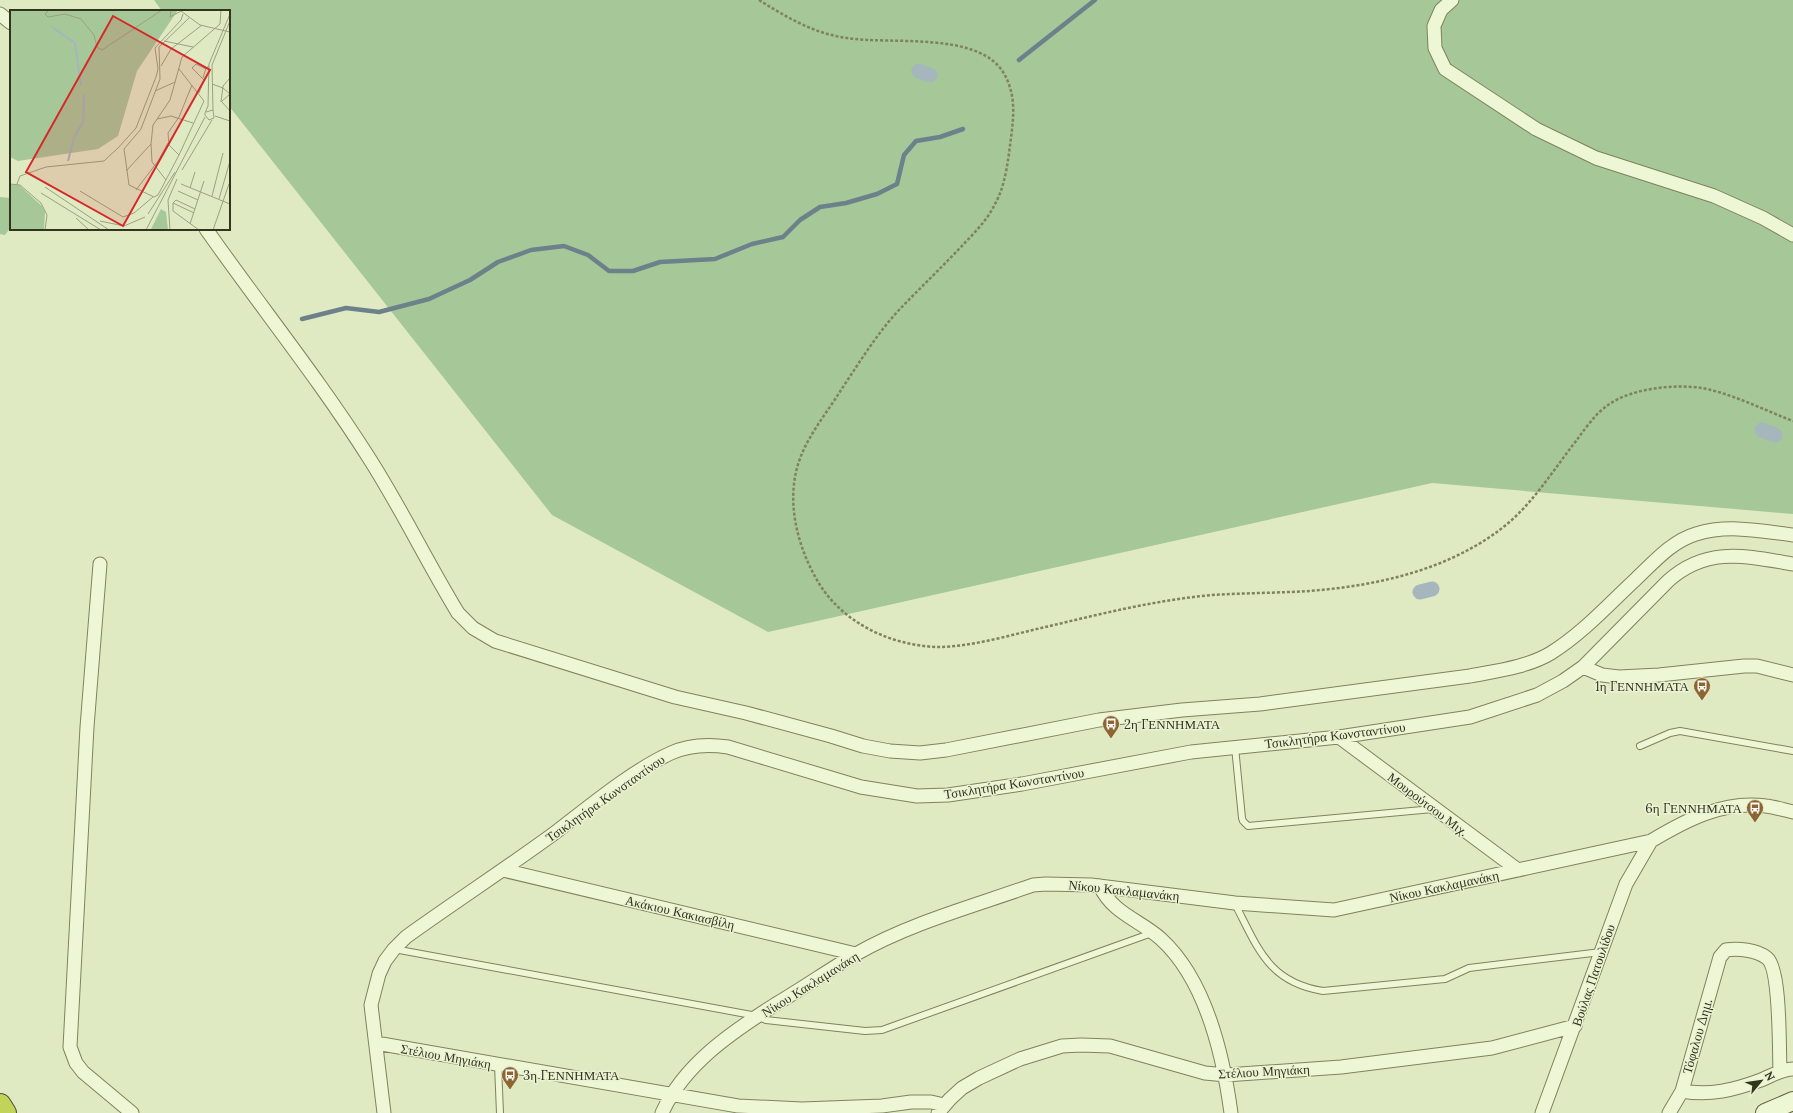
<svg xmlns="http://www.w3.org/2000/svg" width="1793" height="1113" font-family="Lora,serif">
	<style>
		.green { fill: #a6c798 }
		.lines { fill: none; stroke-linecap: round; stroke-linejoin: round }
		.stream { stroke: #6d818a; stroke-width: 4.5 }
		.canal { stroke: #a5b6bd; stroke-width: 15 }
		.service-casing { stroke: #7e835b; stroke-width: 8 }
		.minor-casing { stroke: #7e835b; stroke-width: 15 }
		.secondary-casing { stroke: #61643f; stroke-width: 20 }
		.motorway-casing { stroke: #4f512f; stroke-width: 24 }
		.path { stroke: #7e835b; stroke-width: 2.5; stroke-dasharray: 3 2; stroke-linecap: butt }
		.service { stroke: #edf6d5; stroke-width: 6 }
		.minor { stroke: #edf6d5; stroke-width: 13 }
		.secondary { stroke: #edf6d5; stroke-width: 18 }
		.motorway { stroke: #c2d35a; stroke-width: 22 }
		.labels { text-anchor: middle; stroke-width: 3; stroke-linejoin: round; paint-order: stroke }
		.poi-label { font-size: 13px; fill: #32341e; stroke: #e9f2d2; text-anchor: end }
		.street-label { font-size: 13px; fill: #32341e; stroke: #e9f2d2 }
		.inset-river { fill: none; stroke: #a5b6bd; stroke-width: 2 }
		.inset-road { fill: none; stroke: #9aa181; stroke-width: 1 }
		.view { fill: #d62828; fill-opacity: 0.15; stroke: #d62828; stroke-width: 2 }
		.inset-edge { fill: none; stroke: #32341e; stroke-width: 2 }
	</style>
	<rect width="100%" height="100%" fill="#dfeac3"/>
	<path class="green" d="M154,0H1793V514L1432,483L768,632L552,515L229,106V11H162Z
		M0,197L11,198V227L5,235L0,234Z"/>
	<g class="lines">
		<path class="stream" d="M1019,60L1095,0
			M302,319L346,308L379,312L429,299L470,280L498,262L531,250L564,246L588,255L609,271H633L660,262L715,259L752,244L783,237L800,220L820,207L846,203L877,194L897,184L904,155L916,141L940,137L963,129"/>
		<path class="canal" d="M919,71L930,75
			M1762,430L1775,435
			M1420,592L1432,589"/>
		<g class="service-casing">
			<path id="service" d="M1640,746L1670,733L1680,731L1793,751
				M1235,747L1242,818L1243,821L1248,826L1433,809
				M1235,904C1258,948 1268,982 1323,991L1445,979L1469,968L1601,952
				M394,949L757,1016L766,1020L865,1031L882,1030L1152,933
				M498,1065L500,1113"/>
		</g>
		<g class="minor-casing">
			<path id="minor" d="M1452,0L1441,10L1434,26L1435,48L1445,69L1536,129L1596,158L1714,196L1763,218L1793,235
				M0,14L11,23
				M206,229C260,306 319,379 369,458C401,508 427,562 458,613L473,628L495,641L675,697L746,713L831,736L863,746L890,751L920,753L946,750L1099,720L1182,710L1260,704L1470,676C1496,671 1528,667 1551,653C1583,633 1609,604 1636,579C1654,562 1672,541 1696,534C1728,524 1761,531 1793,535
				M100,564L87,727L70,1047L76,1063L83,1072L132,1113
				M1583,667L1602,675L1619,677L1659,675L1744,666H1757L1793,675
				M1339,737L1518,870
				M503,870L856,954
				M1100,886C1113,914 1140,920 1161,939C1206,980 1223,1054 1231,1113
				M376,1043L738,1106L802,1109L882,1106L911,1102H931L944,1105
				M1682,1091C1710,1096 1734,1090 1761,1080C1771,1076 1782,1069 1793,1069
				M384,1113L371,1005L379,974L385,961L394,949L406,937C456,901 507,868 556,832C590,806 633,770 671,753C689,745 708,744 728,747L861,787L917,796L948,795L1022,784L1191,752L1339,737L1470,717L1537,695L1563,681L1583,667L1668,581C1707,546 1746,556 1793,564
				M662,1113C684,1064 732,1032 776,1004C803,988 829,970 856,954C910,923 974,906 1033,885L1046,884L1091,885L1235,903L1334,910L1651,841C1686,820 1724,800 1766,806C1775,807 1784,810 1793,812
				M938,1113L950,1099L962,1088L979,1078L1020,1059L1062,1046L1081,1045L1110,1046L1205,1073L1226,1075L1341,1067L1492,1048L1575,1026
				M1542,1113L1626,884L1651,841
				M1669,1113L1682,1091L1720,957L1726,950C1738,948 1757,950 1767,958C1781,969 1779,1052 1780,1072"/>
		</g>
		<g class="secondary-casing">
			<path id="secondary" d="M1765,1113L1793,1101"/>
		</g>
		<g class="motorway-casing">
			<path id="motorway" d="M0,1105L5,1113"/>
		</g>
		<path class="path" d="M759,0C786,17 815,34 847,38C890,45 977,31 1003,72C1016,93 1014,115 1011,138C1008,160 1006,184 995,204C987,221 972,235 959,249C939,270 918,290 898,311C876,335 859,363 841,390C828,411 810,433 801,456C784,498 797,548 820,585C845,624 891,645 936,647C974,647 1013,634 1050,626C1104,613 1157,600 1212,595C1244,593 1277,593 1309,591C1362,587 1420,576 1468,550C1487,540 1507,526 1522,510C1542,489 1558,464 1576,441C1585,429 1595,414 1608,405C1632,388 1674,384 1702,388C1733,394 1764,410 1793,421"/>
		<use href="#service" class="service"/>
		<use href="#minor" class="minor"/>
		<use href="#secondary" class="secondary"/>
		<use href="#motorway" class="motorway"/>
	</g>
	<defs>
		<g id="bus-pin" transform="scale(0.9)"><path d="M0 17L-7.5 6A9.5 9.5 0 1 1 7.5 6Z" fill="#8d6530" stroke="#e9f2d2"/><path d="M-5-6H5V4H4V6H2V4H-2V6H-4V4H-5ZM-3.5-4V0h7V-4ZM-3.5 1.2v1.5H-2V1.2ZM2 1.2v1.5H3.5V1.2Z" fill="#fff"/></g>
	</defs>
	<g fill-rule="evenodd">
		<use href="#bus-pin" x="1702" y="686"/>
		<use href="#bus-pin" x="1111" y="724"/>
		<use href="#bus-pin" x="1755" y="808"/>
		<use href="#bus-pin" x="510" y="1075"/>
	</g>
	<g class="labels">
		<g class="poi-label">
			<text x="1689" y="691">1η ΓΕΝΝΗΜΑΤΑ</text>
			<text x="1124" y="729" text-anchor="start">2η ΓΕΝΝΗΜΑΤΑ</text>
			<text x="1742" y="813">6η ΓΕΝΝΗΜΑΤΑ</text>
			<text x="523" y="1080" text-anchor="start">3η ΓΕΝΝΗΜΑΤΑ</text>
		</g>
		<g class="street-label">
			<text transform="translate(1335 735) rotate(-7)" y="5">Τσικλητήρα Κωνσταντίνου</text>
			<text transform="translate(1014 783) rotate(-9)" y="5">Τσικλητήρα Κωνσταντίνου</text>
			<text transform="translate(605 798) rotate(-35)" y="5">Τσικλητήρα Κωνσταντίνου</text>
			<text transform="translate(1428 804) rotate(37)" y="5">Μουρούτσου Μιχ.</text>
			<text transform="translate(1444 886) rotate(-12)" y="5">Νίκου Κακλαμανάκη</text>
			<text transform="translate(1124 890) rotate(6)" y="5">Νίκου Κακλαμανάκη</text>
			<text transform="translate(680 912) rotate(13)" y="5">Ακάκιου Κακιασβίλη</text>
			<text transform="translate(1593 975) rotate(-71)" y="5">Βούλας Πατουλίδου</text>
			<text transform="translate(810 984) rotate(-32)" y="5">Νίκου Κακλαμανάκη</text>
			<text transform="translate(1697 1036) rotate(-74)" y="5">Τόφαλου Δημ.</text>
			<text transform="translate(446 1056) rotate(10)" y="5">Στέλιου Μηγιάκη</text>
			<text transform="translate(1264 1071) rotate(-3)" y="5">Στέλιου Μηγιάκη</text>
		</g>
	</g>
	<g transform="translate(10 10)">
		<rect width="220" height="220" fill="#dfeac3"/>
		<path d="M0,0H168L127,61L108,126L88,139L8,151L0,147ZM0,174L9,175L32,196L35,202L34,220H0ZM151,199L156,202L158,220L141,219Z" fill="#a6c798"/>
		<path class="inset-river" d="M42,17L65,33L71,76M58,151L64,128L73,112L74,85"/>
		<path class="inset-road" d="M39,0L35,4L38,7L55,4L71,9L84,25L87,37L92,40L152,0M161,0L160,7L171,1L190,15L220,22M154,31L183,37M151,56L161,39L192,15M169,59L194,91L169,145L148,185L144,187L119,175L114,139L131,119L150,69L149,37L179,8M193,68L196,58L199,56M202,74L213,78L220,84M145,81L165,72M189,83L194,70L182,58L186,54L196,59M211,92L213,76L220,68M211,92L220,84M212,92L220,101M203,100L202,55L220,11M196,102L203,100L204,108L199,110L195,105V103L198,96L199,54L220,4M205,106L220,111M147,109L161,106L183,113M169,145L159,135L158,123L169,107L182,75M172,160L202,110M116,161L141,134M156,170L142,152L141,134L143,115L160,90L172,47L210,14L211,0M0,174L10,175L31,193L37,205L35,220M7,174L10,166L36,157L94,151L109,137L126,118L146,67L148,59L145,38L171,10L173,4M171,174L220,194M35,177L99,220M180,178L185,162M126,180L148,151L158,133M70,181L113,207L124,203L143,187M168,181L188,190M31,183L91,220M202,186L213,143M209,189L220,151M163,193V201L189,220M163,193L166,190L185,199M163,193L184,203M138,204L165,162M66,208L79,220M90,211L114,216L135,207M180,214L194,171M122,220H135M136,220L195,107M160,220L158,190L167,169M203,220L219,174"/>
		<path class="view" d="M103,6L200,60L113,216L16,162Z"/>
		<rect width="220" height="220" class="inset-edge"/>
	</g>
	<g transform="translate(1761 1081) rotate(61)" stroke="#e9f2d2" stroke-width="3" paint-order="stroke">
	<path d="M0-3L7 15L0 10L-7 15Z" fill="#32341e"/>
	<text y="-6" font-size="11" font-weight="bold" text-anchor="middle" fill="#32341e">N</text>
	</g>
</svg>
